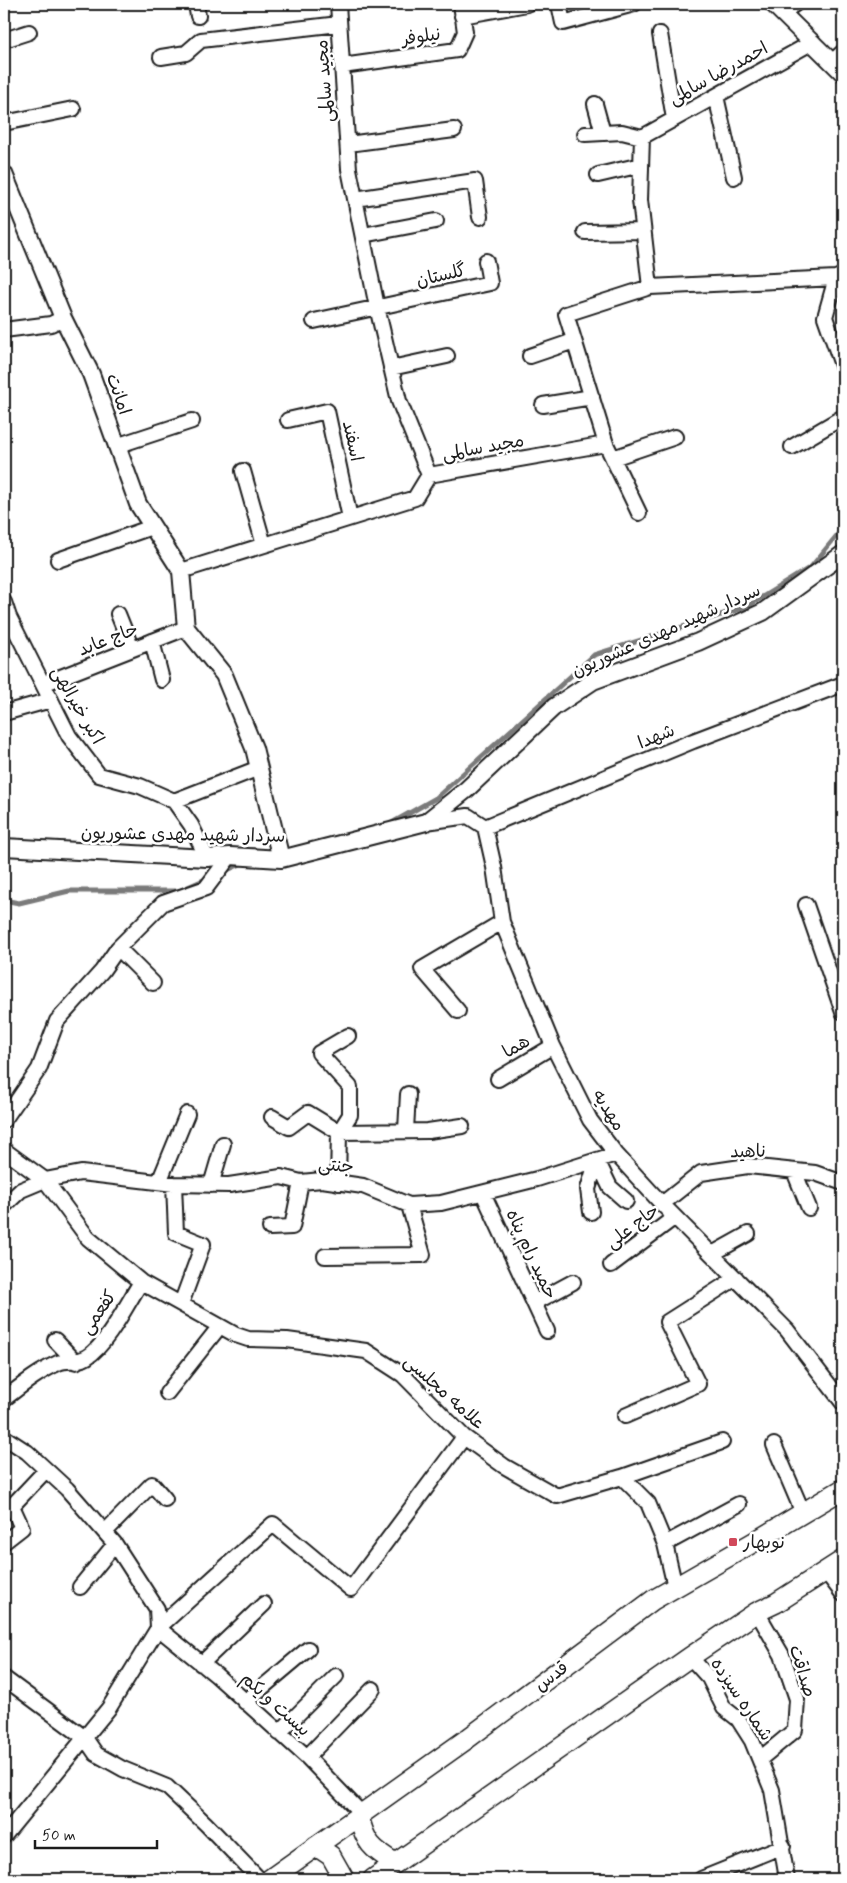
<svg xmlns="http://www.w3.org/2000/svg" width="847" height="1883" font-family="Mynerve,'Playpen Sans Arabic',sans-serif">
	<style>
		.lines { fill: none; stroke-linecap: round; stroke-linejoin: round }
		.stream { stroke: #7a7a7a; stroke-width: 5 }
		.minor-casing { stroke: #1c1c1c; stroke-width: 18 }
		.tertiary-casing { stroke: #1c1c1c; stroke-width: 20 }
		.secondary-casing { stroke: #1c1c1c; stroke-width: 22 }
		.minor { stroke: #fff; stroke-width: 14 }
		.tertiary { stroke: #fff; stroke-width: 16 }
		.secondary { stroke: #fff; stroke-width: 19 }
		.poi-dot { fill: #d1495b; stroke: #fff; stroke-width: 2 }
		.labels { text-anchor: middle; stroke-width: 5; stroke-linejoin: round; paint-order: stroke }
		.street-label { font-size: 18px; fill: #1c1c1c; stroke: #fff }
		.poi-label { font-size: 18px; fill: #1c1c1c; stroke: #fff; text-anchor: start }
	</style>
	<rect width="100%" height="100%" fill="#fff"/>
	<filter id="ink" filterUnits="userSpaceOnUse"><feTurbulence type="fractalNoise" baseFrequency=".02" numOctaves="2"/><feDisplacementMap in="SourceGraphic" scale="10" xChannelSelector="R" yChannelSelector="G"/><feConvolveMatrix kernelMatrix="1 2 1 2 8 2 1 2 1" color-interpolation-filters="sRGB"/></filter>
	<g filter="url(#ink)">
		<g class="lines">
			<path class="stream" d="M390,824L436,798L594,655L746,607L811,567L843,528
				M223,872L245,862
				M4,900L19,903L69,891H179L208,878"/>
			<g class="minor-casing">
				<path id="minor" d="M196,4L198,16
					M338,4L349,169L377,307L399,401L429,475L606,444L566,314L650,287L836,278L843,275
					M559,4L563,23L634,4
					M782,13L795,4
					M462,16L527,4
					M660,34L674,119
					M4,40L29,32
					M161,57L186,53L201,40L339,24
					M832,62L843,52
					M342,66L457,50L465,32L461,4
					M716,96L734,177
					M595,104L603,133
					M4,123L73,109
					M585,134L622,132L642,137
					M642,137L813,42
					M642,137L640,200L650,287
					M348,144L454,130
					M598,175L641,165
					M355,199L475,181L480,217
					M585,232L643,231
					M363,235L436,221
					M836,278L825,317L843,368
					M314,321L490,283L486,261
					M4,330L51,324L63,318
					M530,356L574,341
					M391,368L447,356
					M543,405L592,397
					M288,420L327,411L350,518
					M606,444L639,513
					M116,446L192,421
					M792,447L843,417
					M613,458L675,437
					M243,471L264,545
					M58,560L152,527
					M181,571L415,498L429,475
					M4,602L9,617L69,736L99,775L140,786L174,801L191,825L207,858
					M118,614L132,649
					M152,641L162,680
					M43,684L186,628
					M4,713L51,700
					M174,801L259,768
					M426,822L468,816L485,827L494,867L502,922L553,1046L590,1120L616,1154L662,1204L787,1330L843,1403
					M485,827L693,741L843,684
					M806,905L843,1012
					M118,948L153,983
					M458,1011L422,969L502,922
					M498,1079L553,1046
					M272,1117L289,1127L308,1113L339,1132L428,1131L462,1126
					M4,1120L39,1069L57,1021L102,971L118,948L163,903L206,888L230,856
					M406,1130L408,1094
					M4,1150L45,1180L88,1238L141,1282L236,1335L248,1339L287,1340L366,1351L403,1375L464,1437L504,1466L557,1496L622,1477L648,1503L665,1544L675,1587
					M597,1160L610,1187L626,1201
					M794,1171L809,1208
					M159,1182L187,1114
					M338,1183L339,1132L350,1115V1087L319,1053L348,1036
					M174,1184L176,1233L203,1244L181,1304
					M211,1185L223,1144
					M483,1193L547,1331
					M662,1204L701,1173L748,1166L815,1173L843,1183
					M4,1206L21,1190L45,1180L81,1173L174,1184L229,1185L281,1177L301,1182L322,1180L363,1186L409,1205L441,1203L537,1179L616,1154
					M591,1212L588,1189L597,1160
					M270,1228L292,1227L301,1182
					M712,1254L748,1234
					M325,1256L423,1255L409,1205
					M611,1265L675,1217
					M534,1303L573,1282
					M55,1340L76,1362
					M167,1393L220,1326
					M4,1399C21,1386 38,1372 58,1363C67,1359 77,1363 87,1357C107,1345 128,1302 141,1282
					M625,1416L698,1384L667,1322L736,1278
					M4,1437L27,1452L67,1489L115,1544L157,1609L158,1628L109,1708L4,1836
					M774,1445L803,1513
					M622,1477L722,1442
					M105,1532L152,1484L165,1499
					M4,1542L22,1528L12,1506L46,1470
					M665,1544L739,1504
					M826,1572L843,1594
					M80,1587L115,1544
					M757,1612L782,1655L797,1699L795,1730L760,1759
					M690,1657L709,1678L724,1708L738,1719L752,1741L772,1790L787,1879
					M201,1664L264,1604
					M4,1678L85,1738L96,1754L123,1769L167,1787L206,1824L259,1879
					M245,1702L308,1649
					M279,1733L336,1676
					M307,1757L373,1689
					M362,1814L307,1757L216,1675L158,1628L273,1524L351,1589L464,1437
					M701,1879L783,1846"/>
			</g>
			<g class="tertiary-casing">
				<path id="tertiary" d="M773,4L843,73
					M4,174L63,318L91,374L138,504L181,571L186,628L224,675L254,748L281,859
					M4,847L207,858L230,856L281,859L426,822L466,790L554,707L593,681L698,642L763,612L843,554"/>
			</g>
			<g class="secondary-casing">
				<path id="secondary" d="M359,1816C365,1843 372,1849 395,1863
					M316,1846L331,1856L344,1879
					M270,1879L467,1739L653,1600L754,1542L843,1489
					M373,1879L690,1657L757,1612L776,1603L843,1560"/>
			</g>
			<use href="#minor" class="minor"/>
			<use href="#tertiary" class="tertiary"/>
			<use href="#secondary" class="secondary"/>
		</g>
	</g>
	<rect class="poi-dot" x="728" y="1537" width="10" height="10" rx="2.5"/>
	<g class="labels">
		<g class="street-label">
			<text transform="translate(421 36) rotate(-8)" y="6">نیلوفر</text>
			<text transform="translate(718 73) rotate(-29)" y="6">احمدرضا سالمی</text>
			<text transform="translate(324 81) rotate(-94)" y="6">مجید سالمی</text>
			<text transform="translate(441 275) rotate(-13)" y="6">گلستان</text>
			<text transform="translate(119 394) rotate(71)" y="6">امانت</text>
			<text transform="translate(353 441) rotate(78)" y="6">اسفند</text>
			<text transform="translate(483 447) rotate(-10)" y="6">مجید سالمی</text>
			<text transform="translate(666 630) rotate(-24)" y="6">سردار شهید مهدی عشوریون</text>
			<text transform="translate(108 639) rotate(-21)" y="6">حاج عابد</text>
			<text transform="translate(78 705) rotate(60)" y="6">اکبر خیرالهی</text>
			<text transform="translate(656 736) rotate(-22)" y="6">شهدا</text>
			<text transform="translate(183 834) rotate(1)" y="6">سردار شهید مهدی عشوریون</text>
			<text transform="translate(516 1046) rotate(-31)" y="6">هما</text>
			<text transform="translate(609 1110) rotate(58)" y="6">مهدیه</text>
			<text transform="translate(748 1151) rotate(-1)" y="6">ناهید</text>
			<text transform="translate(336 1165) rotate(5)" y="6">جنتی</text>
			<text transform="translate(632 1226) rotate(-37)" y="6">حاج علی</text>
			<text transform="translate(532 1254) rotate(65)" y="6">حمید رام پناه</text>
			<text transform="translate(98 1312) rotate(-55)" y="6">کفعمی</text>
			<text transform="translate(445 1392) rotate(42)" y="6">علامه مجلسی</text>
			<text transform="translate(803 1671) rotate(73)" y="6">صداقت</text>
			<text transform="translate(551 1676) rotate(-37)" y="6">قدس</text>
			<text transform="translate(742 1699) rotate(56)" y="6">شماره سیزده</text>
			<text transform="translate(276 1704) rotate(42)" y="6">بیست و یکم</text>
		</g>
		<g class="poi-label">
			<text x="743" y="1548">نوبهار</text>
		</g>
	</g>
	<rect width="847" height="1883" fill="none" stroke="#fff" stroke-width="20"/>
	<rect x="10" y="10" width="827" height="1863" fill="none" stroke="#1c1c1c" stroke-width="2" filter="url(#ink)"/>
	<path d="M35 1840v8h122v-8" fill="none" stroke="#1c1c1c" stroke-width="2.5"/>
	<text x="42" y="1840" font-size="15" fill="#1c1c1c" stroke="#ffffff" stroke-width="4" paint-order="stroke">50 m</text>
</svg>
